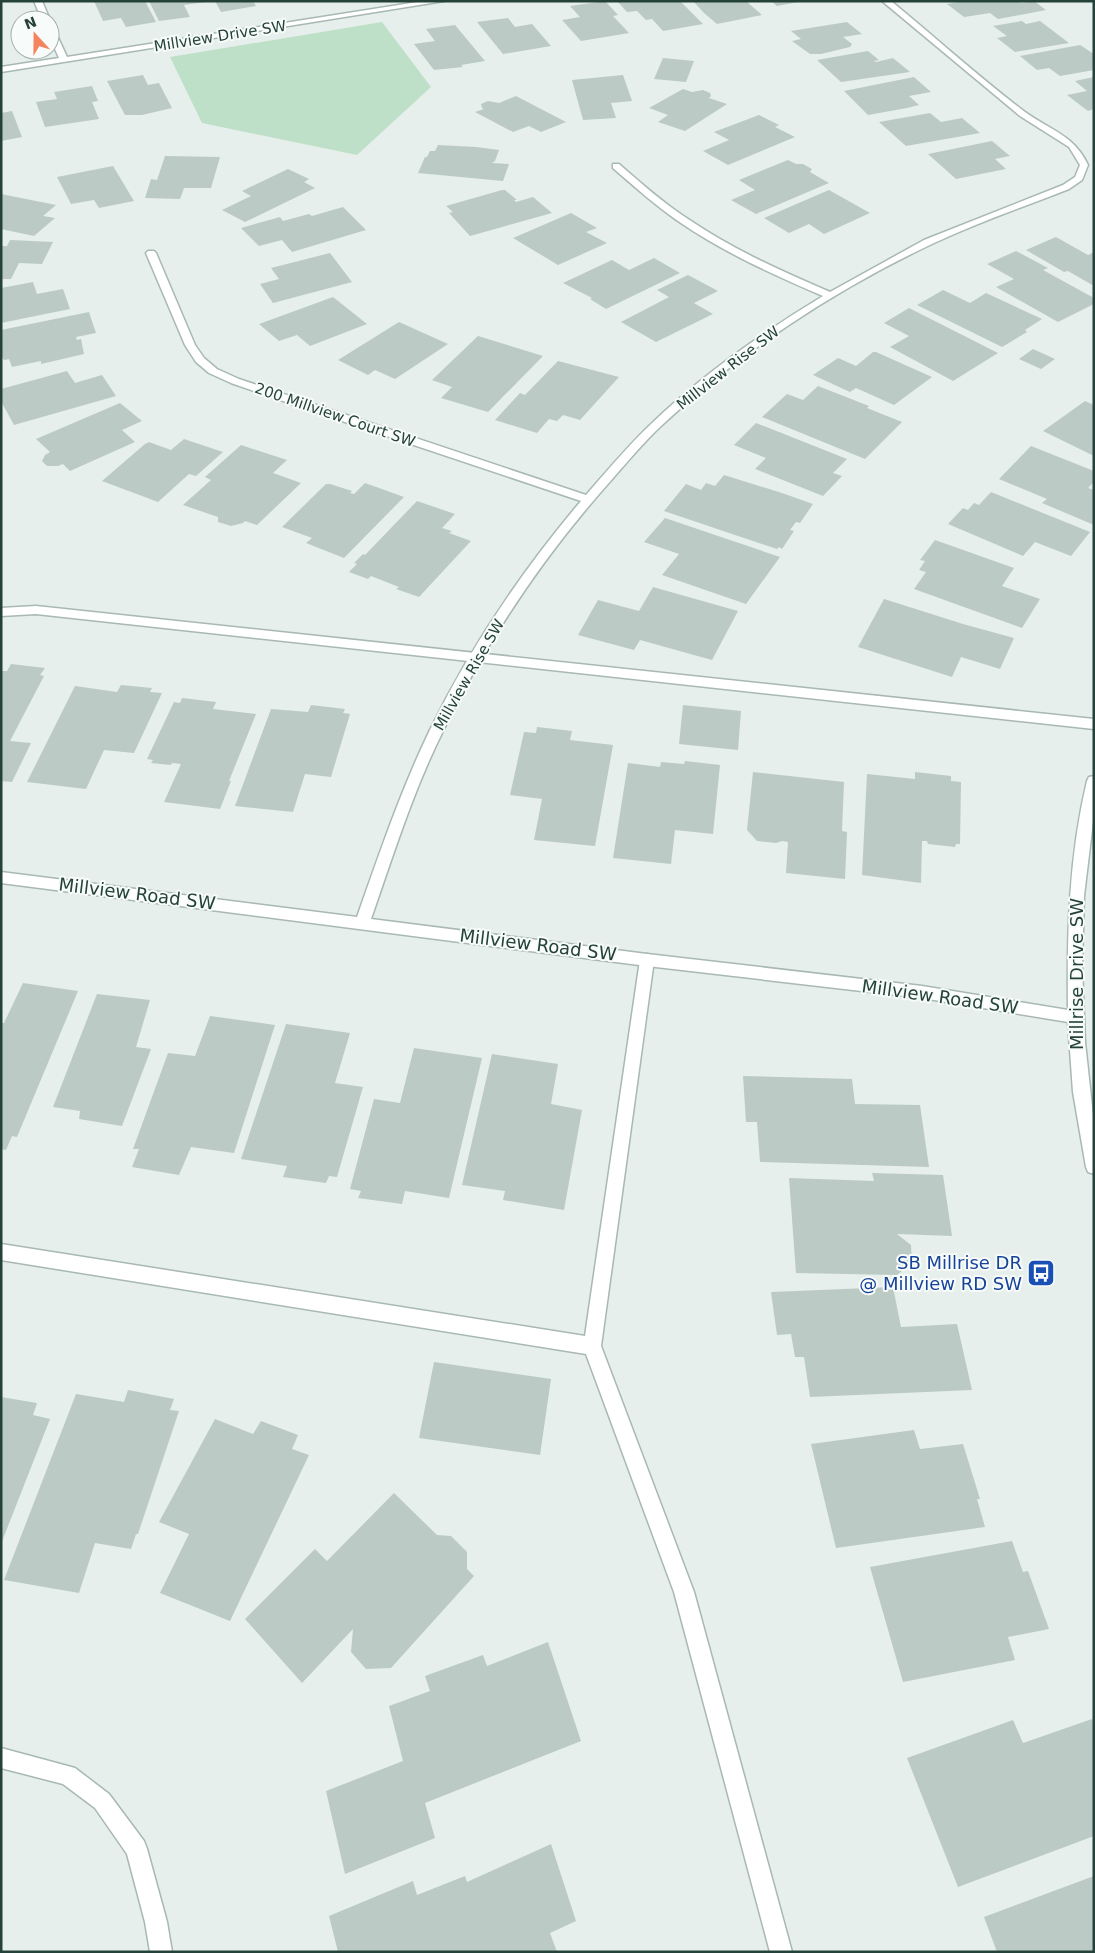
<svg xmlns="http://www.w3.org/2000/svg" width="1095" height="1953" font-family="'DejaVu Sans',sans-serif">
	<style>
		.green { fill: #bfe0c8 }
		.building { fill: #bbcac4 }
		.lines { fill: none; stroke-linecap: round; stroke-linejoin: round }
		.service-casing { stroke: #a8b8b2; stroke-width: 3 }
		.minor-casing { stroke: #a8b8b2; stroke-width: 3 }
		.service { fill: #fff; fill-rule: evenodd }
		.minor { fill: #fff; fill-rule: evenodd }
		.labels { text-anchor: middle; stroke-width: 4; stroke-linejoin: round; paint-order: stroke }
		.far-street-label { font-size: 15px; fill: #24423a; stroke: #f7fbf9 }
		.street-label { font-size: 18px; fill: #24423a; stroke: #f7fbf9 }
		.transit-label { font-size: 18px; fill: #164399; stroke: #f7fbf9; text-anchor: end }
	</style>
	<rect width="100%" height="100%" fill="#e6efeb"/>
	<path class="green" d="M382,22L431,87L357,155L202,123L170,57Z"/>
	<path class="building" d="M94,1H145L156,22L126,27L121,18L103,21Z
		M149,1H206V2L184,5L190,17L159,21Z
		M215,1H253L256,6L221,12Z
		M605,1L618,15L613,16L629,33L581,41L562,20L580,17L570,6Z
		M617,1H680L703,24L663,31L652,19L646,20L637,11L627,12Z
		M693,1H746L762,15L717,24L704,13Z
		M771,1H798V2L777,6Z
		M966,1H1019L1021,3L1034,1L1046,10L998,19L990,13L964,17L947,4Z
		M508,18L515,27L532,24L551,46L503,54L477,22Z
		M1022,21L1026,24L1040,21L1069,43L1015,52L997,38L1007,36L993,26Z
		M847,22L862,34L843,37L852,44L850,47L821,54H810L792,41L801,39L791,31Z
		M455,25L485,61L461,65L463,67L434,70L414,44L435,41L426,29Z
		M1080,45L1094,54V70L1060,76L1049,68L1037,70L1020,56Z
		M868,51L879,60L874,61L876,62L893,58L910,72L841,82L817,60Z
		M663,58L694,61L686,82L654,79Z
		M143,75L148,85L159,83L172,108L142,115H125L107,81Z
		M623,75L632,101L611,103L616,118L583,120L572,80Z
		M914,77L931,92L909,96L919,105L907,108L868,115L844,91Z
		M1094,77V109L1088,111L1067,95L1087,91L1075,81Z
		M92,86L98,101L92,102L99,119L45,127L36,102L57,99L54,92Z
		M683,89L692,92L703,90L710,93L711,96L709,98L727,104L685,131L658,122L668,115L649,108Z
		M516,96L566,122L541,132L529,126L513,132L475,112L484,109L482,108L481,104L488,101L499,103Z
		M12,111L22,137L1,141V113Z
		M930,113L941,122L962,118L980,133L906,146L879,122Z
		M759,115L779,125L775,127L795,137L728,165L703,151L729,140L714,132Z
		M992,141L1010,156L995,159L1006,169L956,179L928,154Z
		M438,145L476,147L499,150L495,161L492,163L509,164L503,181L418,173L425,157H427L430,151H435Z
		M165,156L220,157L211,188H184L180,199L145,198L151,179L157,180Z
		M788,160L796,164H803L812,169L810,172L829,183L756,214L731,200L755,190L739,180Z
		M113,166L134,201L99,208L94,200L71,204L57,177Z
		M288,169L309,179L304,182L315,188L245,222L222,210L251,196L242,191Z
		M502,190H505L517,200H514L516,202L533,197L552,213L470,236L449,213L453,212L446,206Z
		M829,190L870,213L824,234L809,224L789,233L764,218Z
		M1,194L56,205L43,216L55,218L34,236L1,229Z
		M343,207L366,230L292,252L282,240L259,246L241,228L280,217L283,221L309,214L312,216Z
		M571,213L597,228L586,232L607,243L558,265L513,238Z
		M1056,237L1088,255L1094,252V286L1068,271L1064,272L1026,250Z
		M10,240L53,242L42,264L19,263L11,279H1V246H7Z
		M1016,251L1048,268L1043,270L1094,298V304L1058,322L996,287L1014,279L987,264Z
		M330,253L352,282L273,303L260,284L279,279L271,268Z
		M654,258L680,273L606,309L590,299L592,298L563,283L612,260L629,270Z
		M688,275L718,291L694,303L713,314L656,342L621,322L669,297L657,290Z
		M33,282L37,294L63,289L70,309L1,323V288Z
		M943,290L970,303L986,293L1042,319L1025,330L1027,332L1002,347L917,305Z
		M333,297L367,324L310,346L297,335L279,341L259,324Z
		M909,308L998,353L953,381L890,347L909,336L884,323Z
		M89,312L96,333L76,337L77,340L81,339L84,354L41,364V361L12,367L9,359L4,360L1,356V330Z
		M399,322L448,344L395,379L375,370L368,375L338,360Z
		M478,336L543,356L488,412L441,398L452,387L432,380Z
		M1033,349L1055,359L1041,369L1019,359Z
		M873,352H876L932,377L894,405L856,388L850,392L813,375L838,358L856,366Z
		M558,361L619,377L580,420L563,415L557,421L549,419L537,433L495,420L520,393L525,395Z
		M67,371L75,383L102,375L116,396L14,425L2,403L1,389Z
		M818,386L869,406L867,408L902,422L865,459L762,417L787,394L803,400Z
		M1085,401L1094,405V456L1043,431Z
		M120,403L142,421L122,430L135,442L70,471L63,464L58,466H47L42,461L45,455L50,452L36,439Z
		M756,423L847,459L833,473L842,476L823,496L755,469L766,458L734,445Z
		M184,439L223,452L196,476L189,474L158,502L102,481L145,444L149,442L171,450Z
		M241,445L287,460L273,473L301,483L257,525L245,521L243,523L231,526L218,522V517L183,505L211,480L205,477Z
		M1031,446L1094,471V482L1088,488L1094,490V525L1042,503L1047,499L999,479Z
		M724,475L782,493L813,504L800,523L796,522L790,530L794,531L782,549L779,547L777,549L664,511L686,484L701,490L706,483L715,486Z
		M365,483L404,497L344,558L306,543L312,538L282,527L326,484H330L352,491L350,493L354,494Z
		M991,492L1090,532L1071,556L1035,542L1023,556L948,524L963,508L968,510L974,503L979,505Z
		M417,501L455,514L442,528L452,531L449,533L471,541L419,597L396,589L399,587L371,576L368,579L349,572L357,564L354,563L363,554L365,555Z
		M665,518L780,557L746,604L662,575L679,554L644,542Z
		M935,540L1014,568L1002,586L1040,599L1022,628L914,589L926,572L919,570L925,561L920,560Z
		M653,587L738,611L712,660L640,640L634,650L578,635L598,600L639,611Z
		M884,599L963,624L1014,638L1000,669L961,657L952,677L858,647Z
		M11,664L45,668L40,675L44,676L10,741L31,743L12,782L1,781V671H7Z
		M121,685L152,688L150,692L162,693L134,753L104,750L86,789L27,782L75,686L117,692Z
		M182,698L216,702L213,709L256,714L229,781H231L220,809L164,802L181,764L172,763L171,765L151,763L153,760L147,759L174,702L180,703Z
		M311,705L345,709L343,713L350,714L331,777L305,774L293,812L235,806L271,709L308,712Z
		M683,705L741,711L738,750L679,744Z
		M537,727L572,731L570,740L613,745L595,846L534,840L542,799L510,795L524,732L536,733Z
		M685,761L720,765L713,834L675,830L671,864L613,858L628,763L660,767L661,762L684,764Z
		M753,772L844,782L842,831L847,832L845,879L786,873L788,842L782,841L776,843L757,841L747,830Z
		M915,772L951,776V781L961,782L960,844H956L955,847L928,844L927,841H922L921,883L862,875L867,774L915,779Z
		M23,983L78,991L17,1137L12,1136L6,1150L1,1149V1023H4Z
		M97,994L150,1000L136,1047L151,1049L122,1126L79,1119L80,1111L53,1107Z
		M210,1016L275,1025L234,1153L191,1147L179,1175L132,1167L139,1149H133L168,1053L195,1056Z
		M286,1024L350,1033L335,1083L363,1087L337,1177L329,1176L326,1183L283,1177L287,1166L241,1159Z
		M414,1048L482,1058L449,1198L405,1191L402,1204L358,1198L361,1191L350,1189L374,1099L400,1103Z
		M492,1054L558,1064L551,1104L582,1110L564,1210L503,1200L505,1191L462,1185Z
		M743,1076L852,1079L855,1104L920,1105L929,1167L760,1162L757,1122H746Z
		M872,1173L943,1175L952,1236L897,1234L911,1245L912,1263L897,1275L796,1273L789,1178L874,1181Z
		M893,1287L901,1327L957,1324L972,1390L810,1397L804,1357H795L791,1334L777,1335L771,1292Z
		M434,1362L551,1379L540,1455L419,1438Z
		M128,1390L174,1399L170,1410L179,1411L138,1534H136L131,1549L95,1543L79,1593L4,1580L76,1394L124,1402Z
		M1,1397L37,1403L33,1415L50,1419L1,1544Z
		M215,1419L253,1434L261,1421L298,1435L292,1449L309,1455L230,1621L160,1593L189,1534L159,1522Z
		M914,1430L920,1449L963,1444L980,1499H977L985,1527L836,1548L811,1444Z
		M394,1493L437,1535L451,1536L467,1552V1569L474,1576L391,1668L366,1669L351,1652L353,1629L302,1683L245,1619L315,1549L327,1561Z
		M1012,1541L1023,1572L1028,1571L1049,1629L1008,1637L1015,1660L903,1682L870,1567Z
		M548,1642L581,1741L425,1803L435,1838L345,1874L326,1791L403,1761L389,1706L430,1691L425,1676L483,1655L487,1666Z
		M1092,1719L1094,1724V1836L958,1887L907,1758L1013,1720L1023,1743Z
		M551,1844L576,1921L550,1933L557,1952H338L329,1916L413,1881L417,1895L465,1876L467,1882Z
		M1094,1876V1952H997L984,1917Z"/>
	<g class="lines">
		<g class="service-casing">
			<path id="service" d="M36,606L1094,719V729L36,614L1,616V608Z
				M647,954L652,956L654,960L601,1346L694,1592L792,1952H770L674,1592L586,1354L1,1260V1244L585,1336L640,960L642,956Z"/>
		</g>
		<g class="minor-casing">
			<path id="minor" d="M34,1H42L50,20H42Z
				M424,1H444L1,72V67L59,58L50,38V27L54,29L67,57Z
				M882,1H891C936,38 979,77 1025,112C1050,130 1074,135 1088,165L1082,180L1069,189C1023,207 976,223 932,244C834,290 739,353 660,427C644,442 629,460 614,477C545,554 488,638 443,731C413,791 393,856 371,919L647,954L922,986L1068,1010C1067,932 1069,856 1087,781L1089,777L1094,776V813L1084,896L1082,966L1085,1042L1094,1125V1174L1088,1172L1086,1167L1073,1092L1068,1022L922,998L647,966L1,883V872L357,917C379,855 400,792 429,732C469,649 521,572 581,501L306,409L231,383L209,373L196,362L185,345L146,253L148,251H154L156,253L195,345L204,358L217,369L239,379L586,495C607,471 627,447 650,425C702,375 762,333 823,296C774,275 725,253 681,223C657,207 635,187 613,168V164H619C641,183 663,203 688,219C732,249 781,271 830,292L924,240L1063,185L1075,177L1080,165L1069,147L1020,116Z
				M1,1748L75,1768L109,1794L144,1841L147,1849L167,1922L172,1952H150L145,1922L127,1854L95,1808L63,1784L1,1768Z"/>
		</g>
		<use href="#service" class="service"/>
		<use href="#minor" class="minor"/>
	</g>
	<defs>
		<g id="bus-square" transform="scale(1.4375)"><rect x="-9" y="-9" width="18" height="18" rx="4" fill="#1a4fb4" stroke="#f7fbf9"/><path d="M-5-6H5V4H4V6H2V4H-2V6H-4V4H-5ZM-3.5-4V0h7V-4ZM-3.5 1.2v1.5H-2V1.2ZM2 1.2v1.5H3.5V1.2Z" fill="#fff"/></g>
	</defs>
	<g fill-rule="evenodd">
		<use href="#bus-square" x="1041" y="1273"/>
	</g>
	<g class="labels">
		<g class="far-street-label">
			<text transform="translate(220 36) rotate(-9)" y="5">Millview Drive SW</text>
			<text transform="translate(728 368) rotate(-38)" y="5">Millview Rise SW</text>
			<text transform="translate(335 415) rotate(19)" y="5">200 Millview Court SW</text>
			<text transform="translate(469 675) rotate(-60)" y="5">Millview Rise SW</text>
		</g>
		<g class="street-label">
			<text transform="translate(137 894) rotate(7)" y="6">Millview Road SW</text>
			<text transform="translate(538 945) rotate(7)" y="6">Millview Road SW</text>
			<text transform="translate(1077 974) rotate(-90)" y="6">Millrise Drive SW</text>
			<text transform="translate(940 997) rotate(8)" y="6">Millview Road SW</text>
		</g>
		<g class="transit-label">
			<text x="1022" y="1269">SB Millrise DR<tspan x="1022" dy="21">@ Millview RD SW</tspan></text>
		</g>
	</g>
	<rect width="1095" height="1953" fill="none" stroke="#24423a" stroke-width="5"/>
	<g transform="translate(35 35) rotate(339)"><circle r="24" fill="#f7fbf9" stroke="#a3b1ad"/>
	<path d="M0-4L9 19L0 12L-9 19Z" fill="#f4845f"/>
	<text y="-8" font-size="14" font-weight="bold" text-anchor="middle" fill="#24423a">N</text>
	</g>
</svg>
